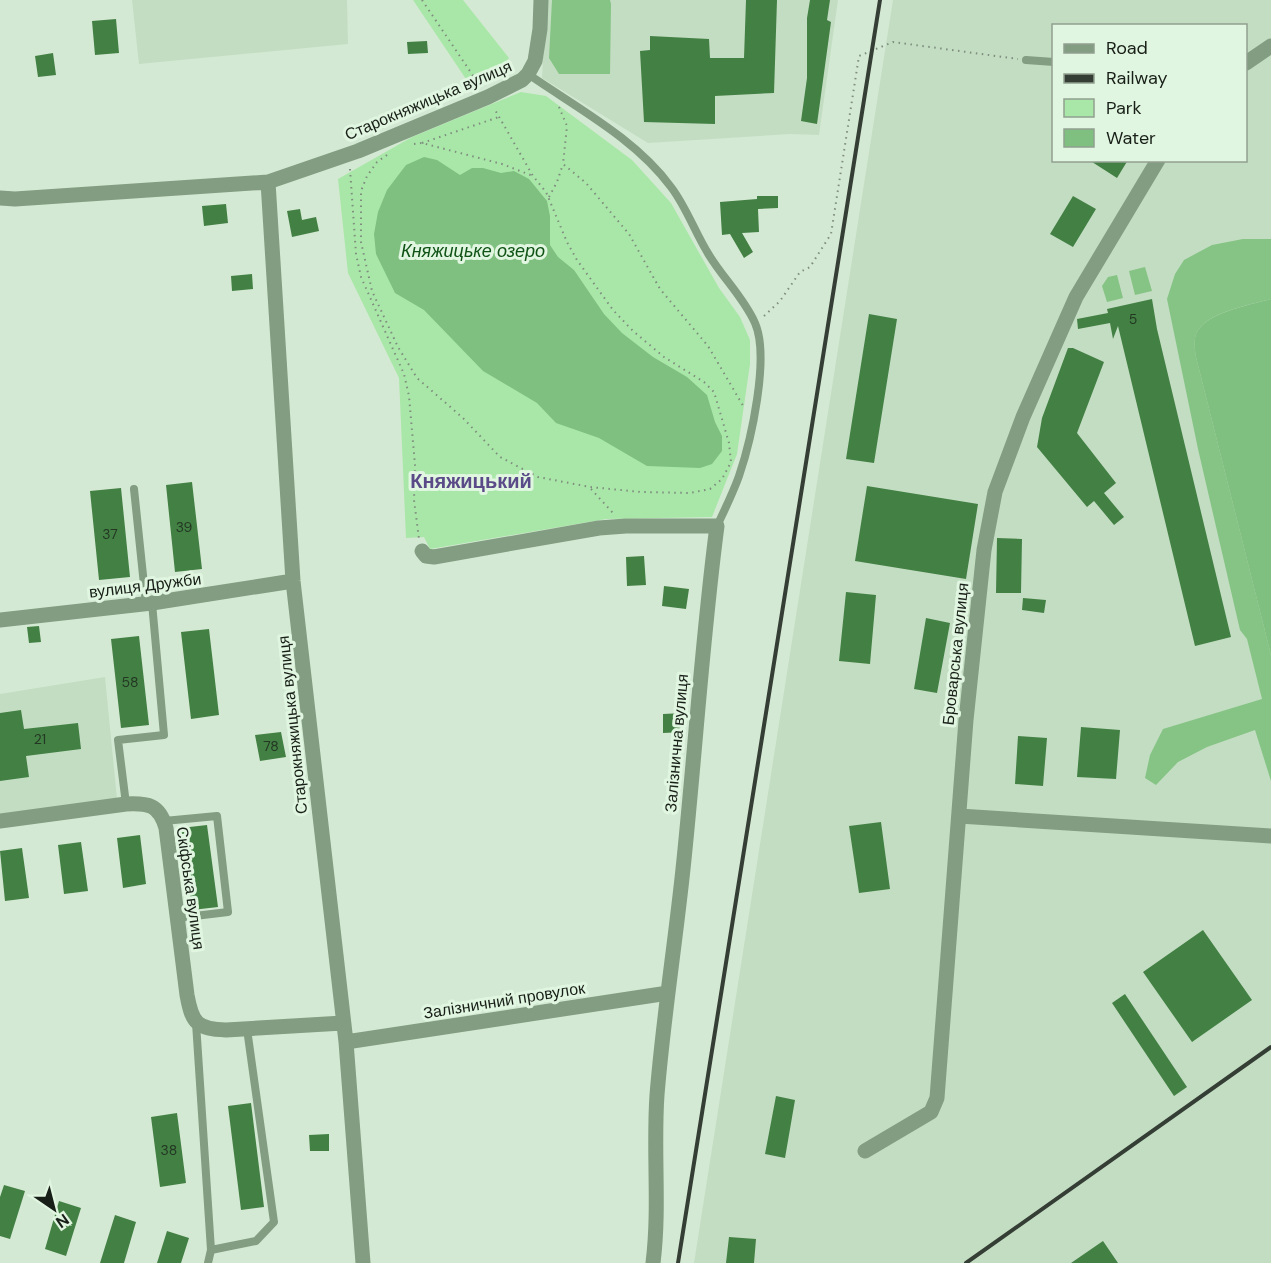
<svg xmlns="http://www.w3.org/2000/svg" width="1271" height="1263" font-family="'DM Sans',sans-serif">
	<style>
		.built { fill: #c3ddc2; fill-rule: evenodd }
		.green { fill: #a9e7a8 }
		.forest { fill: #85c484 }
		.water { fill: #7fbf7f }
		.building { fill: #438044 }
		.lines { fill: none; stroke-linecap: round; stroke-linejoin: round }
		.path { stroke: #7e8d7e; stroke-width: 2; stroke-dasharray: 1.5 4.5; stroke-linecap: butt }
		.lane { stroke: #829d81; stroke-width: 8 }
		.street { stroke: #829d81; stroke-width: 15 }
		.rail { stroke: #353e35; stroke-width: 4 }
		.labels { text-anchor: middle; stroke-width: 6; stroke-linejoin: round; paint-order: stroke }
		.number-label { font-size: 14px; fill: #233723 }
		.street-label { font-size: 16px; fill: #181f18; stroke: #e1f6e0 }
		.water-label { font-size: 18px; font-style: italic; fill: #105316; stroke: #e1f6e0 }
		.quarter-label { font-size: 20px; font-weight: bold; fill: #5a4a88; stroke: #e1f6e0 }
	</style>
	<rect width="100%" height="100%" fill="#d4e9d3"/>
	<path class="built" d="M132,0H347L348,44L139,64Z
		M546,0H838L819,135L790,134L648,143L542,78Z
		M893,0H1271V1263H694ZM1054,26H1246V160H1054Z
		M105,677L117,799L0,815V694Z"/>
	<path class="green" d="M413,0H463L509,58L494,76L474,91Z
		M521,92L546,96L632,160L671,203L719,288L740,317L750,340V364L737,454L712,517L606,519L430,549L424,537L406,538L399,378L348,273L338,179L412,137Z"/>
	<path class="forest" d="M552,0H610L611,4L610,74H559L549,58Z
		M1243,239H1271V299C1250,305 1199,313 1195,338C1194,344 1195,351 1196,357L1271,655V781L1255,730L1207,747L1178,762L1156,785L1145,778L1150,755L1163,729L1262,699L1247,639L1240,630L1198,449L1167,299L1175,274L1184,260L1212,245Z
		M1145,267L1152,291L1135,295L1129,271Z
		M1117,275L1123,298L1107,302L1102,286L1108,277Z"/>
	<path class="water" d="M424,157L437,160L460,175L472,168H483L501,173L514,171L529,179L547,201L550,216V245L558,257L574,270L604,314L622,333L653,357L687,377L707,395L715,422L722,436V451L712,464L700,468L647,466L599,438L556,423L537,403L483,371L424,310L395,293L376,254L374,234L378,212L387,190L406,165Z
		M1271,299V655L1196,357C1195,351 1194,344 1195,338C1199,313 1251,305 1271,299Z"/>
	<path class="building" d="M746,0H777L774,93L715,96V124L644,122L640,51L650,50V36L709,39L710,58H744Z
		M810,0H830L827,20L831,22L817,124L801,121L807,78V18Z
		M116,19L119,53L95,55L92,21Z
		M427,41L428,53L408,54L407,42Z
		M53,53L56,75L38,77L35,56Z
		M1089,160H1128L1117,178Z
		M757,196H778V208L758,209L759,232L742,233L753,252L744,258L730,234L722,235L720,202L757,199Z
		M1073,196L1096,209L1073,247L1050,234Z
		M226,204L228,223L204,226L202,206Z
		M300,209L302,220L316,217L319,231L292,237L287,211Z
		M252,274L253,289L232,291L231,276Z
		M1152,299L1157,329L1231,637L1195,646L1118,326L1113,339L1110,323L1078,329L1077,319L1108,313L1107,309Z
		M869,314L897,319L874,463L846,459Z
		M1068,348H1073L1104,362L1077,433L1116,483L1104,493L1124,517L1114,525L1094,501L1087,507L1037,447L1042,418Z
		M192,482L202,569L175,572L166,485Z
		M867,486L978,504L966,579L855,561Z
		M121,488L130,577L99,580L90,491Z
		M997,538L1022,539L1021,593H996Z
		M644,556L646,585L627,586L626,557Z
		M664,586L689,589L686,609L662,606Z
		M846,592L876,595L870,664L839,661Z
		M1023,598L1046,600L1044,613L1022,610Z
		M926,618L950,623L937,693L914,689Z
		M39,626L41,642L29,643L27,627Z
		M209,629L219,715L191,719L181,632Z
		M139,636L149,725L121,728L111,639Z
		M21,710L24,729L78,723L81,749L26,756L29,777L0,781V713Z
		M683,713L684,732L663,733V714Z
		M1081,727L1120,730L1116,779L1077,777Z
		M281,732L286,757L260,761L255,735Z
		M1018,736L1047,738L1043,786L1015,784Z
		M881,822L890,889L859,893L849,826Z
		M207,825L218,907L192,910L181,828Z
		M140,835L146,884L123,888L117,838Z
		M81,842L88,891L64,894L58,845Z
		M22,848L29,898L5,901L0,851Z
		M1203,930L1252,1000L1192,1042L1143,972Z
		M1125,994L1187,1087L1174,1096L1112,1003Z
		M776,1096L795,1100L785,1158L765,1154Z
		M251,1103L264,1207L241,1210L228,1106Z
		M177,1113L186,1183L160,1187L151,1117Z
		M329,1134V1151H310L309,1135Z
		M4,1185L25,1191L10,1239L0,1236V1197Z
		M59,1201L81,1208L66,1256L45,1249Z
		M115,1215L136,1222L124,1263H100Z
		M167,1231L189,1238L181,1263H157Z
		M729,1237L756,1239L754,1263H726Z
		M1103,1241L1118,1263H1071Z"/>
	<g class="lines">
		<path class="path" d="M422,0L480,86
			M559,107L567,126L563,164L586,183L629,234L660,289L708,346L745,409
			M422,143L499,117
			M414,144L422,143L502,164L533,176
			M387,155L377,162L367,176L361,191V242L372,291L398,347L417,378L463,418L500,457L538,477L590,487L641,492L690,493L710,489L722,479L731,462L729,443L714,392L704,382L664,357L633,331L613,310L577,260L567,242L546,192L533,176L494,108
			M350,169L356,254L361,277L404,374L409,396L415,465L414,500L419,539
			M549,197L557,182L563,164
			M764,316L780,301L800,272L810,267L831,234L859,56L893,42L1018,59
			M591,489L613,513"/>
		<path class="lane" d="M1026,60L1054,62
			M528,74C577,108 636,139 671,187C687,208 695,233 709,255C723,278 744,298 755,323C770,357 751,441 739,476C733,493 725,509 717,526
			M134,489L146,604
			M126,804L118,740L164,735L152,603
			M164,821L217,816L228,912L178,918
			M196,1023L211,1250L208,1263
			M211,1250L256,1241L274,1222L247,1029"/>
		<path class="street" d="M1246,63L1271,46
			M268,182L293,581L346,1042L363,1263
			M0,198L15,199L268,182L358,151L488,97L522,80L528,74L535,61L540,29L541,0
			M422,551L426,556L434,557L599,528L626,526H717C702,640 695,755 683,869C675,945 663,1020 657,1095C653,1151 660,1207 653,1263
			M0,620L152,603L293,581
			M959,816L1271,836
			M0,821L126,804C148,803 159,804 166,828L187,995C192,1023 197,1029 226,1030L343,1023
			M346,1042L668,993
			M865,1151L931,1112L937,1098L966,720L984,550L995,492L1023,417L1076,297L1158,160"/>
		<path class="rail" d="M678,1263L880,0
			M966,1263L1271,1047"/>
	</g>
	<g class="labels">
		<g class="number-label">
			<text x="1133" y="324">5</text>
			<text x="184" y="532">39</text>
			<text x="110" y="539">37</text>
			<text x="130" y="687">58</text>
			<text x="40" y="744">21</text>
			<text x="271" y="751">78</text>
			<text x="169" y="1155">38</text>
		</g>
		<g class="street-label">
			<text transform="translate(428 100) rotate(-23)" y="6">Старокняжицька вулиця</text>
			<text transform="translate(145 585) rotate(-7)" y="6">вулиця Дружби</text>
			<text transform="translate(955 654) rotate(-84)" y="6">Броварська вулиця</text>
			<text transform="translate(292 725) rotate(-96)" y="6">Старокняжицька вулиця</text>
			<text transform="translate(676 743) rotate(-85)" y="6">Залізнична вулиця</text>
			<text transform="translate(191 888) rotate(82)" y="6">Скіфська вулиця</text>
			<text transform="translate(504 1000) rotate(-9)" y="6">Залізничний провулок</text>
		</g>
		<g class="water-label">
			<text x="473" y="257">Княжицьке озеро</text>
		</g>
		<g class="quarter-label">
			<text x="471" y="488">Княжицький</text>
		</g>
	</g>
	<rect x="1052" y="24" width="195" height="138" fill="#e1f6e0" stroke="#91a090" stroke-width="1.5"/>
	<rect x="1064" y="44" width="30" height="9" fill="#829d81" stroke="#91a090" stroke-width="1.5"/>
	<text x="1106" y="54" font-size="18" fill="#181f18">Road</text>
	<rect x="1064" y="74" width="30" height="9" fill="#353e35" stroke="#91a090" stroke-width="1.5"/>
	<text x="1106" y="84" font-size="18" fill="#181f18">Railway</text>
	<rect x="1064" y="99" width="30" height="18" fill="#a9e7a8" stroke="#91a090" stroke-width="1.5"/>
	<text x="1106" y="114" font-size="18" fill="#181f18">Park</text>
	<rect x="1064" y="129" width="30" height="18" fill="#7fbf7f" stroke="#91a090" stroke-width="1.5"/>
	<text x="1106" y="144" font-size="18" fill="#181f18">Water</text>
	<g transform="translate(54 1209) rotate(145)" stroke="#e1f6e0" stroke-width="4.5" paint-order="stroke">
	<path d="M0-4.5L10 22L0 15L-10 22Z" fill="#181f18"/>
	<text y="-9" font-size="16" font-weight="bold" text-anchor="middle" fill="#181f18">N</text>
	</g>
</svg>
